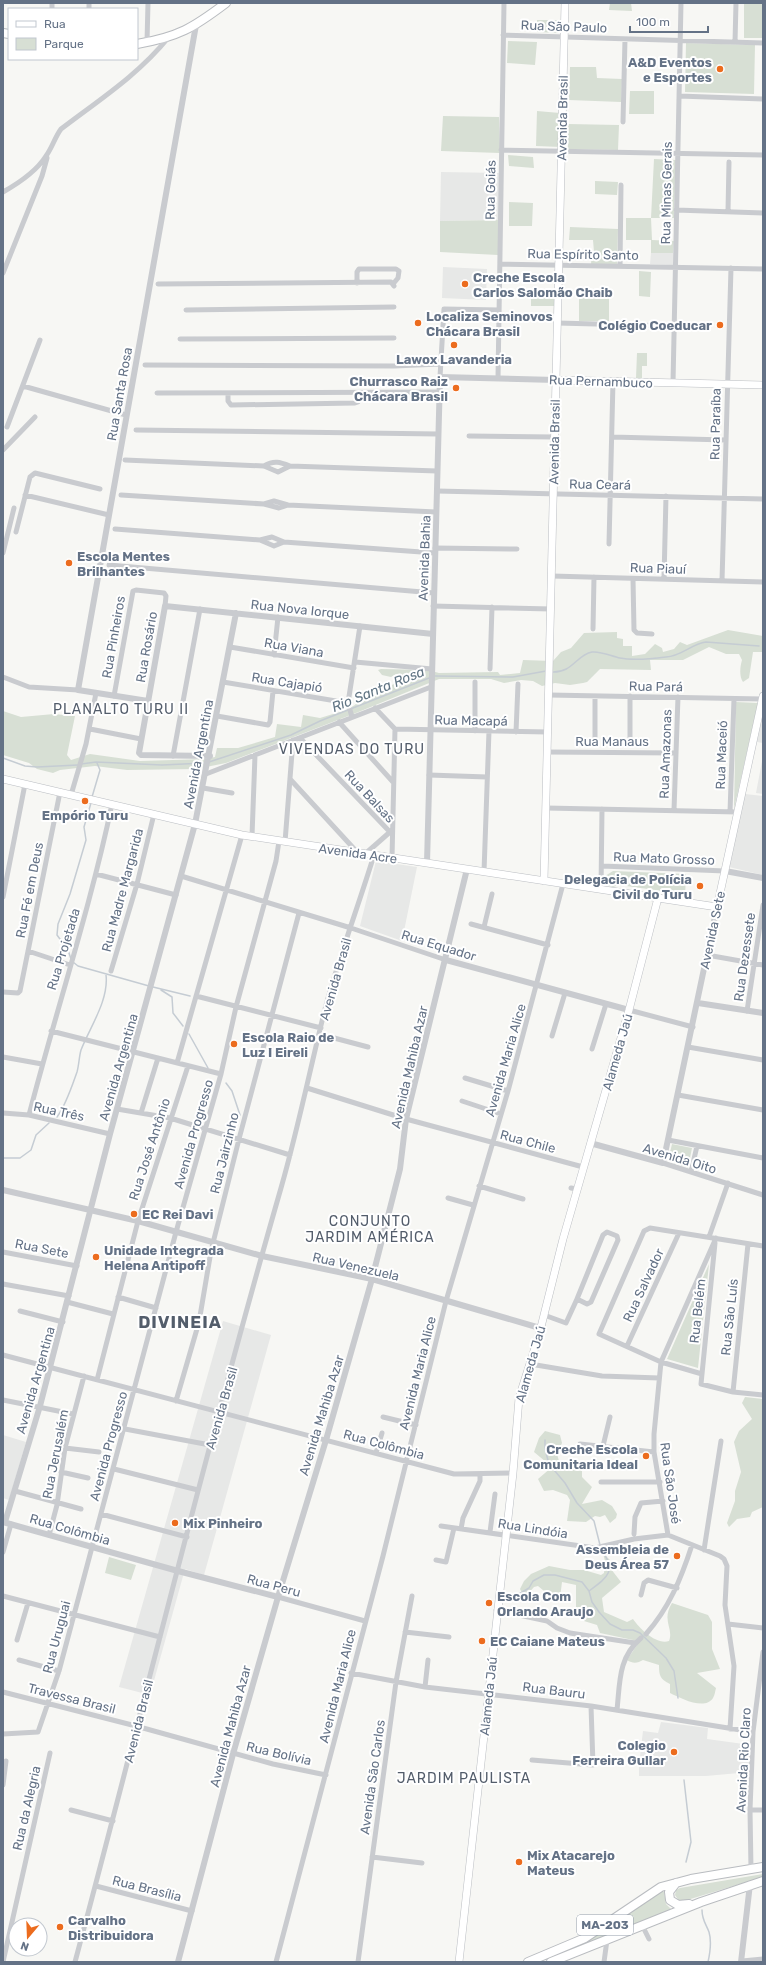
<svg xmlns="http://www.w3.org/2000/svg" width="766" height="1965" font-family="Rubik,sans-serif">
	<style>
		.built { fill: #e7e8e7 }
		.green { fill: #d7dfd4 }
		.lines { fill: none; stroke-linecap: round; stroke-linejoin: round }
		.stream { stroke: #c5ccd3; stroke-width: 1.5 }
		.secondary-casing { stroke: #bbbec3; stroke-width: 8 }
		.primary-casing { stroke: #b9bcc0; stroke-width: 10 }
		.minor { stroke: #c9cbcf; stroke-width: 5 }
		.tertiary { stroke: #c9cbcf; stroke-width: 6 }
		.secondary { stroke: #fff; stroke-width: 7 }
		.primary { stroke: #fff; stroke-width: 8 }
		.poi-dot { fill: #ec6c1e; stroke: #fff; stroke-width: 1.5 }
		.labels { text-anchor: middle; stroke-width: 4; stroke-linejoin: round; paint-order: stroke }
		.shield { fill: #fff; stroke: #929caa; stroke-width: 1 }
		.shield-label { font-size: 12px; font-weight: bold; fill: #647286 }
		.street-label { font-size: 13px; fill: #647286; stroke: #fff }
		.poi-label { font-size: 13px; font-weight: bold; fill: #647286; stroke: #fff; text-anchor: start }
		.water-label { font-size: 14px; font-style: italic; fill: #607483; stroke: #fff }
		.neighbourhood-label { font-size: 14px; letter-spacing: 1px; fill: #535d6b; stroke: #fff }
		.district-label { font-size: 17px; font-weight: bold; letter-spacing: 1px; fill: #535d6b; stroke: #fff }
	</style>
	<rect width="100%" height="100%" fill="#f7f7f4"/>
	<path class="built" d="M441,172L501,173L500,220L440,221Z
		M651,253H673V265L650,264Z
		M443,267L487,269L486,300L442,298Z
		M763,716V743L757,742Z
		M763,756V794L756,793Z
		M745,794L763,796V875L729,867Z
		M376,861L417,867L402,941L360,926Z
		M223,1321L271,1335L204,1575L185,1569L150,1695L119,1687Z
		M3,1435L26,1442L9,1500L3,1498Z
		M661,1722L708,1728L707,1739L751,1745L750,1772L706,1776H639V1765L643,1731L658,1733Z"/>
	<path class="green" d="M610,3H631L632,11L609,10Z
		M744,3H763V38H744Z
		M537,20H561V33L537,32Z
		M508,41L537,42L535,65L507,63Z
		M686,43L755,45L754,94L685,92Z
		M570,67H596L597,78L622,79L621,102L569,100Z
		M630,91H654V114H629Z
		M537,111L560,113L561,147L536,146Z
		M443,116L499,117L500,153L441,151Z
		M568,124L619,125L618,150L568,149Z
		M508,155L533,157L534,168L509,166Z
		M654,159L676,160L674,218H651L652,240L674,241L673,253H651V240H626V218H651Z
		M595,181L618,182L617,195L595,194Z
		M509,202L533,203L532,226H509Z
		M500,220L498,255L440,252V221Z
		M570,227L618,229L617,266L591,264L592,253L594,252L593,240H569Z
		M639,271L651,272L650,297L639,296Z
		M531,294H555V306H531Z
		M579,296H609V321H579Z
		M637,353H647V366H642V379L636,378Z
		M728,630L763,636V652H753L749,678L743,682C739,676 740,667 742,660L739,654H726L709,647L683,660H650L651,670L600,669L587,682L583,683L570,685L555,683L542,686L533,681L521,680L504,683L491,679H439L356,713L226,763L196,769L127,770L95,766L60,770L53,773L37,769L29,763L3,755V711L21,717L54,714L75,716L67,755L71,760L90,754L140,761L206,759L215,757L217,748H238L275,737L277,724L301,727L303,715L320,718L346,710L355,705L361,697L389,687L401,679L400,676L396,674L391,677L382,675L378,670L381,669L428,670L439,673L498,672L500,675L520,673L523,660L553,661L561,652L571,648L584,633L617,632V638L623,639V646H632V656L645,654L655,644L662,648L663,652L674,649L680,642L687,645Z
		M736,702L758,703L734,809Z
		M613,871L686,874L685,897L670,892L619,885L613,887L604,884L605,876Z
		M672,1144L692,1148L688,1168L668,1161Z
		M709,1264L698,1368L667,1359Z
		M745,1397L763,1399V1507L752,1512L750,1517L737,1519L729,1527L727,1523L735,1501V1491L741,1472L734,1442L739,1431L752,1419L742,1403Z
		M545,1431L560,1435L562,1443L557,1454L559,1461L564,1465L572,1461L579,1464L582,1470V1477L592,1487L582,1504L602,1500L612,1506L617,1514L616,1518L610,1523L605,1515L600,1517L595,1516L586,1522L567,1521L570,1500L567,1495L553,1490L544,1491L538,1479L552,1467L534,1452L539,1438Z
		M603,1553L610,1560L611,1569L621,1582L602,1598L604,1612L627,1622L633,1619C640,1629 656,1645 669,1641C674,1628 661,1621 672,1603L708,1615L712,1622V1649L720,1669L697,1673L716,1688C715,1691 715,1695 713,1698C705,1711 680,1698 670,1693V1684C660,1679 659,1676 659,1665L643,1660C638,1663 633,1664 627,1660L637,1645L633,1640L600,1633L597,1625L584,1621L585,1609L576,1607V1585L562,1582L560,1598L550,1596L538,1586L534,1587L527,1595H523L520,1589L524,1581L531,1574L549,1566L570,1570H584L601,1575L604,1573L605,1561Z
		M109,1557L136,1565L131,1580L105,1573Z
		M763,1874V1877L684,1901H679L675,1895L676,1890L680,1888Z
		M660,1892H664L666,1904L672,1910L582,1946V1943Z"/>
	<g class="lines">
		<path class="stream" d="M552,672C573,673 576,655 592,652C601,651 611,656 620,658C634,661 651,659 666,657C682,656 691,644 706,642L759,646
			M435,676L513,677L546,671
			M3,758L25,766L37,767L78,765
			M209,762L291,735L320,721L429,678
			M81,764L96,762L162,765L205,763
			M92,797L100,770L97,763
			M71,959L68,950L57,935L58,924L70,894L86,840L84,827L91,803
			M73,962L78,966L149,986
			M153,987L190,996
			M161,990L172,997L173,1013L183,1026
			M189,1034L208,1068
			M226,1083L232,1091L240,1115
			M57,1117C66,1105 72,1086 77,1072C79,1065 79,1057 81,1050C90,1027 109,1000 106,975
			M3,1158H20L31,1150L36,1135L49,1123
			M545,1440V1449L549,1464L565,1483L577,1503L594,1521L600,1545
			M589,1591C608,1577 617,1571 601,1549
			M514,1597L529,1588L533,1581L544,1575H555L582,1582L589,1591L592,1602L599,1612L610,1624L622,1630H633L640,1633L666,1658L674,1671L678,1698
			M684,1780L691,1842L686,1862
			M702,1910C702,1920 706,1924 709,1932C712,1942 710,1953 708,1962"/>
		<g class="secondary-casing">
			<path id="secondary" d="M556,380L763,385
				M3,779L242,835L717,907L763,696
				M544,881L565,3
				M459,1962L513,1473L519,1398L539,1335L563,1239L629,1010L658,898"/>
		</g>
		<g class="primary-casing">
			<path id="primary" d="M3,33L9,34
				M137,44C178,37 193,28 226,3
				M676,1883L669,1892L670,1900L678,1905L689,1904
				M528,1962L585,1938L661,1887L691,1879L763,1867
				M551,1962L701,1902L763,1881"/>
		</g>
		<path class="minor" d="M52,9V3
			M89,9V3
			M503,35L763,43
			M147,42L148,3
			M735,42L736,3
			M679,96L763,99
			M623,122L625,39
			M501,150L763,155
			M3,192C19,183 36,172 46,156C52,148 55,137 61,129C99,100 138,75 168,38
			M676,210L763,213
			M728,211L729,162
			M500,264L763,269
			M620,266L621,185
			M3,273L42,176L47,158
			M357,283V272L359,269H396L399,271L398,278L393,284
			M158,284L391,282L394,286
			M186,310L394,307
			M557,323L674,326
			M180,339L394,338
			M145,365L394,366L440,364
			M440,377L444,309L499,310
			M498,378L504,3
			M673,383L681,3
			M23,386L126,415
			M157,393L440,392
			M228,393V401L231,405L355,403L358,402L361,393
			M7,427L40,340
			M136,430L438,434
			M469,436L555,437
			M612,437L726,440
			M3,450L35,417
			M125,460L264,466L278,472L290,466
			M264,466C274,460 280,462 290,466L437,471
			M437,491L763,499
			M25,495L109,515
			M121,495L264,504L274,501L288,505L436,512
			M264,504L279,508L288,505
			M115,529L260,540
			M16,532L30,477L35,473L100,489
			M284,542L274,546L260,540L272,537L284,542L435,553
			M609,544L613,381
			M435,548L517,549
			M3,553L14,508
			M109,565L434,593
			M552,576L763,582
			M633,579L634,630L637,633L652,634
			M664,579L666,496
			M722,581L731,268
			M433,606L551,609
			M593,629L594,577
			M230,647L354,668
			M274,655L278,617
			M355,662L432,669
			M490,669L492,607
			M3,677L29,687L78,690
			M223,682L348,703
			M549,695L762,699
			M114,696L133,591L136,590L164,593L166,596L165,606
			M375,708L395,729
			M217,716L268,725L270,722L273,691
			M352,717L348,703L360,626
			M339,722L393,782
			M90,729L141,739
			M395,729L548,732
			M475,731V682
			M516,732L518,684
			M300,738L390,832L392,833
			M595,741V696
			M630,741V696
			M547,752L676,753
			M173,756L200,609
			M206,774L431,687
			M429,775L487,777
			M290,779L357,852
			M203,788L232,793
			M71,795L86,744L96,693
			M546,808L738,812
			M674,810L678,697
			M730,812L734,699
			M252,836L255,755
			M285,842L293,740
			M365,854L390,832
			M392,858L395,729
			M602,866L725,871
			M484,872L489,731
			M96,874L176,895
			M181,876L351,928L446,960
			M601,889L602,809
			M3,897L25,784
			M471,924L548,945
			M484,927L492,894
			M28,951L70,965
			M707,955L763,965
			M111,971L137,884L154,814
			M3,992L18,993L20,991L60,792
			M196,996L321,1028
			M629,1010L693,1027
			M747,1011L763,905
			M51,1031L221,1074
			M319,1034L368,1047
			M552,1036L565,993
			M688,1047L763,1060
			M592,1049L606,1004
			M3,1057L42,1064
			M177,1063L242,835
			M465,1078L508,1091
			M307,1088L406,1119L583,1167
			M678,1095L763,1110
			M462,1101L501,1114
			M117,1109L170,1118L290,1155
			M3,1113L29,1115L110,1134
			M141,1113L158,1058
			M29,1115C56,1011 90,909 112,804
			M668,1140L763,1158
			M663,1163L763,1195
			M691,1172L697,1146
			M479,1186L523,1199
			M571,1188L577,1189
			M448,1198L473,1205
			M607,1232L617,1236L618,1240L591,1302L587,1304L577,1299L603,1235Z
			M709,1237L728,1183
			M715,1243L701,1384L733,1392L763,1395
			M3,1252L77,1266
			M3,1284L69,1296
			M118,1297L156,1308
			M67,1302L113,1314
			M20,1311L63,1322
			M544,1315L566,1323L577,1299
			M627,1346L679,1233
			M3,1355L454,1474L513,1473
			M530,1364L602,1376L659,1378
			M702,1374L661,1362L599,1334L644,1231L650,1228L763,1246
			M97,1380L138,1221L188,1066
			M733,1392L748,1244
			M3,1400L73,1414
			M176,1401L199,1322L211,1251L239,1139L299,913
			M383,1417L416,1425
			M125,1429L210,1445
			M580,1444L654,1452
			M603,1446L610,1417
			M65,1448L99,1452
			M376,1453L382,1433
			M114,1469L198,1490
			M61,1472L88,1478
			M601,1482H660
			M15,1491L81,1509
			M101,1514L187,1537
			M441,1526L595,1548L634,1539L668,1535L720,1556L724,1559L727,1566L725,1605L734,1666L730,1729
			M461,1529L463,1518L480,1481V1474
			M490,1532L495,1494
			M634,1534L635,1517L641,1503L663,1501
			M49,1535L57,1505L65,1448L84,1376
			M668,1535L654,1452V1434L661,1362L716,1238
			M704,1550L721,1441
			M3,1552L11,1524
			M436,1560L446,1562L454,1528
			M641,1595L644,1583L648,1580L677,1588
			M3,1596L160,1637
			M278,1597L365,1621
			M496,1610L547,1621L557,1628L570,1633L635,1643
			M728,1624L763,1628
			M405,1632L449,1637
			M646,1634C669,1608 681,1579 692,1545
			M17,1640L28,1603
			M19,1660L59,1671
			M351,1673L425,1687L591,1706L753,1732
			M425,1687L428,1660
			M3,1692L136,1726L273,1764L326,1775
			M617,1710C620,1682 618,1658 641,1638
			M3,1734L38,1732L59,1671L176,1232L221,1074L236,1007L276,861L279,841
			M532,1760L593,1765L591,1706
			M3,1785L6,1761
			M71,1810L113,1821
			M750,1810H763
			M372,1857L422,1863
			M751,1869L750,1810L753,1732L763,1652
			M96,1886L192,1911
			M642,1925L649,1939
			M742,1961L763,1959
			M3,1962L50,1753
			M75,1962C144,1704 207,1445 281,1188C298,1129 310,1069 325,1009C339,957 358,907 374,855
			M276,1962L383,1556L446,1301L508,1091L563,884
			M358,1962L396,1682L412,1596
			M604,1962L607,1940"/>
		<path class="tertiary" d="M148,701L78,690L196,25
			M210,756L141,755L139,753L165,606L433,634
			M427,863L440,377L556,380
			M725,871L763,878
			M446,960L629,1010
			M698,1003L763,1013
			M590,1143L663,1163L717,907
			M3,1190L138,1221L262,1256L372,1279L540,1328
			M3,1522L178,1571L278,1597
			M5,1522L40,1406L110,1134L195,824L236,613
			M178,1962L233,1754L278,1597L326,1440L372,1279L400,1169L406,1119L467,869
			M741,1962L750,1884"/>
		<use href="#secondary" class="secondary"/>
		<use href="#primary" class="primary"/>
	</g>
	<g class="poi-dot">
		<circle cx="720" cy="69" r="4"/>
		<circle cx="465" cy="284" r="4"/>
		<circle cx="418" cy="323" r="4"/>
		<circle cx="720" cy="325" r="4"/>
		<circle cx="454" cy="345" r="4"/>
		<circle cx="456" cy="388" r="4"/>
		<circle cx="69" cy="563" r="4"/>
		<circle cx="85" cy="801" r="4"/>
		<circle cx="700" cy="886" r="4"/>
		<circle cx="234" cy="1044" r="4"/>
		<circle cx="134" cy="1214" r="4"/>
		<circle cx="96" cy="1257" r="4"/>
		<circle cx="646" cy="1456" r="4"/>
		<circle cx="175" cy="1523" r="4"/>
		<circle cx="677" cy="1556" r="4"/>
		<circle cx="489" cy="1603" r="4"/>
		<circle cx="482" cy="1641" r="4"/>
		<circle cx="674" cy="1752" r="4"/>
		<circle cx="519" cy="1862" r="4"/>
		<circle cx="60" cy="1927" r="4"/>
	</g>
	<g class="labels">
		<rect class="shield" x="577" y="1915" width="56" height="20" rx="3"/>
		<g class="shield-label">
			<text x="605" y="1929">MA-203</text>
		</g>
		<g class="street-label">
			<text transform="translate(564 26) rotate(2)" y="5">Rua São Paulo</text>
			<text transform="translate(562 118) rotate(-89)" y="5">Avenida Brasil</text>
			<text transform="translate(490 190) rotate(-89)" y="5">Rua Goiás</text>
			<text transform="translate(666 193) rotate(-89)" y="5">Rua Minas Gerais</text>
			<text transform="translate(583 254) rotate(1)" y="5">Rua Espírito Santo</text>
			<text transform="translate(601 381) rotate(2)" y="5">Rua Pernambuco</text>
			<text transform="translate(119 394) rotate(-80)" y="5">Rua Santa Rosa</text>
			<text transform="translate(715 424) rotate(-89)" y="5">Rua Paraíba</text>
			<text transform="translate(554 442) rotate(-89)" y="5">Avenida Brasil</text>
			<text transform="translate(600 484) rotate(1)" y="5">Rua Ceará</text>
			<text transform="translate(424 558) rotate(-88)" y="5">Avenida Bahia</text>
			<text transform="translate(658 568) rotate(2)" y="5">Rua Piauí</text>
			<text transform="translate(300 609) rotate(6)" y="5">Rua Nova Iorque</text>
			<text transform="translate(113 637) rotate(-80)" y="5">Rua Pinheiros</text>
			<text transform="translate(146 647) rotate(-80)" y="5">Rua Rosário</text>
			<text transform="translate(294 647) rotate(10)" y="5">Rua Viana</text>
			<text transform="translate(287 682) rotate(9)" y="5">Rua Cajapió</text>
			<text transform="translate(656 686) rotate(1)" y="5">Rua Pará</text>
			<text transform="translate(471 720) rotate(1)" y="5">Rua Macapá</text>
			<text x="612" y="746">Rua Manaus</text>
			<text transform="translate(198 754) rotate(-79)" y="5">Avenida Argentina</text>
			<text transform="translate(665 754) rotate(-88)" y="5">Rua Amazonas</text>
			<text transform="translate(721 755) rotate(-88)" y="5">Rua Maceió</text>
			<text transform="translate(370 796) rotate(47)" y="5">Rua Balsas</text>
			<text transform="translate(358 853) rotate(8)" y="5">Avenida Acre</text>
			<text transform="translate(664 858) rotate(2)" y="5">Rua Mato Grosso</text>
			<text transform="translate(29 890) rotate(-79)" y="5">Rua Fé em Deus</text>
			<text transform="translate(122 890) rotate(-75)" y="5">Rua Madre Margarida</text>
			<text transform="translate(712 930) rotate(-78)" y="5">Avenida Sete</text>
			<text transform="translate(439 945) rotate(17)" y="5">Rua Equador</text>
			<text transform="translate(63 949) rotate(-73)" y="5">Rua Projetada</text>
			<text transform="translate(744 957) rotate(-82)" y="5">Rua Dezessete</text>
			<text transform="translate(335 979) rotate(-74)" y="5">Avenida Brasil</text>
			<text transform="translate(617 1052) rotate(-74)" y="5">Alameda Jaú</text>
			<text transform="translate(505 1060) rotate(-74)" y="5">Avenida Maria Alice</text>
			<text transform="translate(118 1067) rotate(-74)" y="5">Avenida Argentina</text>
			<text transform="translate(409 1067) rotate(-77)" y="5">Avenida Mahiba Azar</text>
			<text transform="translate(59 1111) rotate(12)" y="5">Rua Três</text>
			<text transform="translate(193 1134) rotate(-74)" y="5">Avenida Progresso</text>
			<text transform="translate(528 1141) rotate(15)" y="5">Rua Chile</text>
			<text transform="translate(149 1149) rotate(-72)" y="5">Rua José Antônio</text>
			<text transform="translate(224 1153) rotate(-76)" y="5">Rua Jairzinho</text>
			<text transform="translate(680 1158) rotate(17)" y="5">Avenida Oito</text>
			<text transform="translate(42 1248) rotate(11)" y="5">Rua Sete</text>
			<text transform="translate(356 1266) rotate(13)" y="5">Rua Venezuela</text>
			<text transform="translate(643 1285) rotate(-65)" y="5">Rua Salvador</text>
			<text transform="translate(697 1311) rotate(-84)" y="5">Rua Belém</text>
			<text transform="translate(729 1317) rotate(-84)" y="5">Rua São Luís</text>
			<text transform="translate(530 1364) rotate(-74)" y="5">Alameda Jaú</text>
			<text transform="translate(417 1373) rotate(-76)" y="5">Avenida Maria Alice</text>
			<text transform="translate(35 1380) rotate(-74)" y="5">Avenida Argentina</text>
			<text transform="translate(221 1408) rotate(-74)" y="5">Avenida Brasil</text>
			<text transform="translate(321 1415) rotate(-73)" y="5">Avenida Mahiba Azar</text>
			<text transform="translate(384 1444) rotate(15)" y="5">Rua Colômbia</text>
			<text transform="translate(108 1446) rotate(-75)" y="5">Avenida Progresso</text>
			<text transform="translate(55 1454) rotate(-79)" y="5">Rua Jerusalém</text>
			<text transform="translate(671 1483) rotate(82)" y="5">Rua São José</text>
			<text transform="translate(533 1528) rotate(9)" y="5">Rua Lindóia</text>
			<text transform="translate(70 1529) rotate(16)" y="5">Rua Colômbia</text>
			<text transform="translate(274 1585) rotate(15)" y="5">Rua Peru</text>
			<text transform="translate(56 1637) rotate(-75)" y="5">Rua Uruguai</text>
			<text transform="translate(337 1686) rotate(-76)" y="5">Avenida Maria Alice</text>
			<text transform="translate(554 1690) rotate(7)" y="5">Rua Bauru</text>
			<text transform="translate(488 1696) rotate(-84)" y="5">Alameda Jaú</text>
			<text transform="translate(72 1698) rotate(14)" y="5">Travessa Brasil</text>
			<text transform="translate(138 1721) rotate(-76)" y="5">Avenida Brasil</text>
			<text transform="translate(230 1726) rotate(-75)" y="5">Avenida Mahiba Azar</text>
			<text transform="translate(279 1753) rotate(13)" y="5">Rua Bolívia</text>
			<text transform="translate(743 1760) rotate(-87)" y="5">Avenida Rio Claro</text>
			<text transform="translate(372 1777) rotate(-82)" y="5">Avenida São Carlos</text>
			<text transform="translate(26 1808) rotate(-77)" y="5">Rua da Alegria</text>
			<text transform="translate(147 1888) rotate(14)" y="5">Rua Brasília</text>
		</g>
		<g class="poi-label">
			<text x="712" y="67" text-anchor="end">A&amp;D Eventos<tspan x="712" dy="15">e Esportes</tspan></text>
			<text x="473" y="282">Creche Escola<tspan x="473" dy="15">Carlos Salomão Chaib</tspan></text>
			<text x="426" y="321">Localiza Seminovos<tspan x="426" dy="15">Chácara Brasil</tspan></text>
			<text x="712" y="330" text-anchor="end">Colégio Coeducar</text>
			<text x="454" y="364" text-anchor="middle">Lawox Lavanderia</text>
			<text x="448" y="386" text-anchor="end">Churrasco Raiz<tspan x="448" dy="15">Chácara Brasil</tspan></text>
			<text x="77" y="561">Escola Mentes<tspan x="77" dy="15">Brilhantes</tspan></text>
			<text x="85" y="820" text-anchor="middle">Empório Turu</text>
			<text x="692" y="884" text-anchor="end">Delegacia de Polícia<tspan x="692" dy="15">Civil do Turu</tspan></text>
			<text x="242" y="1042">Escola Raio de<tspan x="242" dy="15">Luz I Eireli</tspan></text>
			<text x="142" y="1219">EC Rei Davi</text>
			<text x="104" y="1255">Unidade Integrada<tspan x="104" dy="15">Helena Antipoff</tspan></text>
			<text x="638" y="1454" text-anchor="end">Creche Escola<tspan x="638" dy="15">Comunitaria Ideal</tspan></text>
			<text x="183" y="1528">Mix Pinheiro</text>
			<text x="669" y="1554" text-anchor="end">Assembleia de<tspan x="669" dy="15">Deus Área 57</tspan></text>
			<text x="497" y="1601">Escola Com<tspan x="497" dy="15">Orlando Araujo</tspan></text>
			<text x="490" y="1646">EC Caiane Mateus</text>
			<text x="666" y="1750" text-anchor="end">Colegio<tspan x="666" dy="15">Ferreira Gullar</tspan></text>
			<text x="527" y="1860">Mix Atacarejo<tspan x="527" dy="15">Mateus</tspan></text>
			<text x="68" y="1925">Carvalho<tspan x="68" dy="15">Distribuidora</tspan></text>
		</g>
		<g class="water-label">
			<text transform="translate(378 689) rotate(-22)" y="5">Rio Santa Rosa</text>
		</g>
		<g class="neighbourhood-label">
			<text x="121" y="714">PLANALTO TURU II</text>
			<text x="352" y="754">VIVENDAS DO TURU</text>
			<text x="370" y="1226">CONJUNTO<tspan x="370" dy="16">JARDIM AMÉRICA</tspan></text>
			<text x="464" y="1783">JARDIM PAULISTA</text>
		</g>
		<g class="district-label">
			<text x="180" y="1328">DIVINEIA</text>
		</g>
	</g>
	<rect width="766" height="1965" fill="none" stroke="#647286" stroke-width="8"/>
	<rect x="8" y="8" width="130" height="52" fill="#ffffff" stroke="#c1c7cf"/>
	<rect x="16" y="21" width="20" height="6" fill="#ffffff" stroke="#c1c7cf"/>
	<text x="44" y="28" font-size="12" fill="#647286">Rua</text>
	<rect x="16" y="38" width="20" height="12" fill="#d7dfd4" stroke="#c1c7cf"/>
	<text x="44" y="48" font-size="12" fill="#647286">Parque</text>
	<g transform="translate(28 1937) rotate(199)"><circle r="19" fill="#ffffff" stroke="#c1c7cf"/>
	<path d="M0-3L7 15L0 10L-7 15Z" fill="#ec6c1e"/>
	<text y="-6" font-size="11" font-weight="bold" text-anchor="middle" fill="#647286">N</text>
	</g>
	<path d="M630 26v6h78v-6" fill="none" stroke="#647286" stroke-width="2"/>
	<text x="636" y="26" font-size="12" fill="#647286" stroke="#ffffff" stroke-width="3" paint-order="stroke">100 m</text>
</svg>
